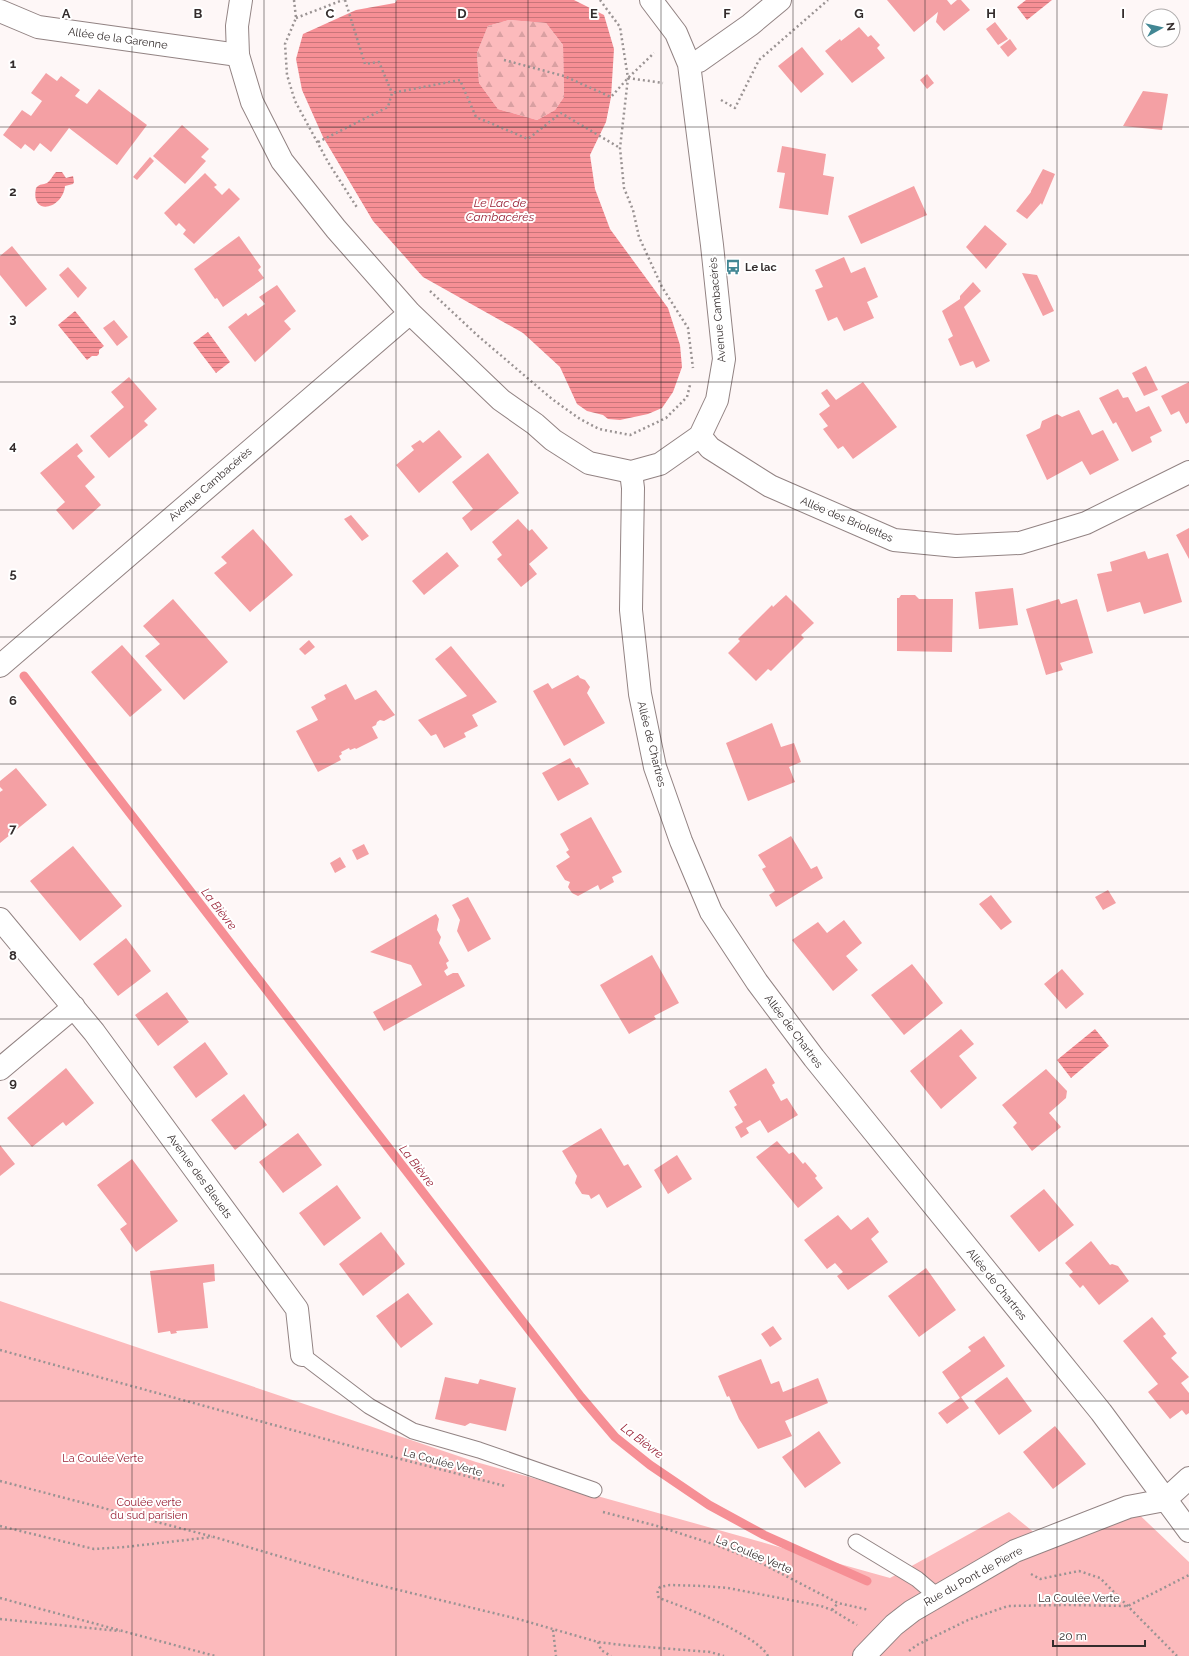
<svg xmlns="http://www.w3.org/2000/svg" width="1189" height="1656" font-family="Raleway,sans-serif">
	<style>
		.forest { fill: url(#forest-firs) }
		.green { fill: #fcbabc }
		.water { fill: url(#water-rules); fill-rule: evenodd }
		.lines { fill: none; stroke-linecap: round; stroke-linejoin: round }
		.stream { stroke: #f68f95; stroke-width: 9 }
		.building { fill: #f4a0a4 }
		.lane-casing { stroke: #928383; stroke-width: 17 }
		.street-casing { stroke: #928383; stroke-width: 24 }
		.secondary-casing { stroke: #928383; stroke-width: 24 }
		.path { stroke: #9a9393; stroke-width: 2.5; stroke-dasharray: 2 3; stroke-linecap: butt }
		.lane { stroke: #fff; stroke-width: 15 }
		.street { stroke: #fff; stroke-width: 22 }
		.secondary { stroke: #fff; stroke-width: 22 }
		.grid { fill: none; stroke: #342d2d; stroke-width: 1; stroke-opacity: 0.55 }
		.labels { text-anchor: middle; stroke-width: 4; stroke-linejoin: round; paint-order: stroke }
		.street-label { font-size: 11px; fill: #342d2d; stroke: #fff }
		.poi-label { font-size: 11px; font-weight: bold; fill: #342d2d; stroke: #fff; text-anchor: start }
		.park-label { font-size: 11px; fill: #982035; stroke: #fff }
		.water-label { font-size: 12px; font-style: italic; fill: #982035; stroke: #fff }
		.grid-label { font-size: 13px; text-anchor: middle; font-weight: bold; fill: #342d2d; stroke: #fff; stroke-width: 4; stroke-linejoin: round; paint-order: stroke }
	</style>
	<defs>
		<pattern id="forest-firs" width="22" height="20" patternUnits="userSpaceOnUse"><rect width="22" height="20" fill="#fcbabc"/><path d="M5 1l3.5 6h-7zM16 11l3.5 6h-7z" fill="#d9a0a2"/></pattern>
		<pattern id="water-rules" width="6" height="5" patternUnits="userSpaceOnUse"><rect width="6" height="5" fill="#f68f95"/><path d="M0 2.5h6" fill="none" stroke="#c8757a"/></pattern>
	</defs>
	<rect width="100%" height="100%" fill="#fef7f7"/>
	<path class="forest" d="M509,20L546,23L563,45L564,97L555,110L537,120L498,109L479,83L477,53L488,26Z"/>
	<path class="green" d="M0,1301L476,1462L890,1578L1009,1512L1047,1543L1128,1504L1189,1562V1656H0Z"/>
	<path class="water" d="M397,0H574L604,15L614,49L611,97L606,122L590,155L595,189L610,229L668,308L680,345L682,367L673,392L662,408L648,414L620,420L608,419L603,415L587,411L577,404L560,367L523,333L423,277L373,221L323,137L302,90L296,59L303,34L356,10L395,3ZM509,20L546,23L563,45L564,97L555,110L537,120L498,109L479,83L477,53L488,26Z
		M1026,0H1052L1027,20L1017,7Z
		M56,172H62L66,178L73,176L74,182L73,184L65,186C63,209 30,217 36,188C40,183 43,185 47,183C51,180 53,175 56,172Z
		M75,311L104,346L99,350V354L97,356H92L87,360L58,325Z
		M208,332L230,362L216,373L193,343Z
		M1095,1029L1109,1046L1071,1078L1057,1060Z"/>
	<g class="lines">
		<path class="stream" d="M24,676L581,1397L615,1437L650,1465L709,1505L764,1535L867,1581"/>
	</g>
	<path class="building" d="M887,0H947L951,5L957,0H961L970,10L944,31L936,22L938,12L914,32Z
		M995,22L1008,39L998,45L986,29Z
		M859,27L868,37L871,35L880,45L877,48L885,58L852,83L825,51L840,39L841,41Z
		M1010,39L1017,49L1008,57L1000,47Z
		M802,47L824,74L801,93L778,66Z
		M46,73L57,81L61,76L80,90L75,96L87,104L99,89L147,125L117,165L69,128L51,152L40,143L34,151L25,144L21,149L3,135L22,110L31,116L42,101L31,93Z
		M927,74L934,83L927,89L920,80Z
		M1143,91L1168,94L1162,130L1123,126Z
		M182,125L209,149L201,157L206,161L185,184L153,156Z
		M782,146L826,154L823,175L834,177L828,215L779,208L785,173L777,172Z
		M150,157L154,161L137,180L133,177Z
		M1043,169L1055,174L1042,205L1041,203L1027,219L1016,211L1031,192V191Z
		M205,173L217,185L214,187L222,195L229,188L240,199L194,244L183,234L186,230L179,223L176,226L164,213Z
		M914,186L927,215L861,244L848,216Z
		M985,225L1007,244L986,269L966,247Z
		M239,236L261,267L258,270L264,278L223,307L217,298L215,299L194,269Z
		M12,246L47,289L26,307L0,275V256Z
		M844,257L851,273L865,267L878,297L867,302L874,318L844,331L837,317L828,321L815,290L823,287L815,270Z
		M68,267L87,288L78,298L59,275Z
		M1022,273L1037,275L1054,311L1043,316Z
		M973,282L981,291L964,307L990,361L976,368L973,361L960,366L948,339L953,336L942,311L960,299V296Z
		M277,285L296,311L284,321L291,329L255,362L228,327L246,313L248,316L265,304L259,297Z
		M114,320L128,337L117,346L103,328Z
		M1146,366L1158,390L1144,396L1132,373Z
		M129,377L157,409L144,421L148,425L109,458L90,436L124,407L111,392Z
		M863,382L897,427L853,459L843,446L838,449L823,429L828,426L819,414L830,406L821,393L827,389L836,400Z
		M1189,382V422L1186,424L1179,411L1171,415L1161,396Z
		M1118,389L1123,398L1128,397L1136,412L1149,406L1162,431L1150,437L1152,442L1132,452L1116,422L1113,424L1099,398Z
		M1079,410L1092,435L1103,430L1119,460L1090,475L1082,461L1047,480L1026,435L1040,428L1042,421L1057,414L1062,417Z
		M439,430L462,457L419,493L396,465L414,450L411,446L420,440L423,443Z
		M77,443L83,451L77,456L95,477L85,486L101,505L73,530L56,510L65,502L40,473Z
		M488,453L519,493L471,531L462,518L473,509L452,482Z
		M351,515L369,536L362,541L344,519Z
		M518,519L529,531L532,529L548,548L529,564L537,574L521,587L497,559L502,555L492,542Z
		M1189,528V559L1176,535Z
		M253,529L293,575L250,612L214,573L227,563L221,557Z
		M1145,551L1148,559L1168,553L1182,602L1144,614L1140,602L1107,612L1097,574L1112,571L1110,562Z
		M447,552L459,566L424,595L412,581Z
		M1013,588L1018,625L979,629L975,592Z
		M786,595L814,623L801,635L804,638L771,671L768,669L756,681L728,653L740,641L738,639L772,605L773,607Z
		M901,595H915L919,599H953L952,652L897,651V598H899Z
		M173,599L228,662L184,700L145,656L160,644L143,626Z
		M1059,599L1061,604L1077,599L1093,653L1060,663L1063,670L1046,675L1026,609Z
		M309,640L315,647L305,655L299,649Z
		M122,645L162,690L130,717L91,672Z
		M451,646L497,702L472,715L478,726L464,733L466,737L444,748L436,734L431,736L418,720L467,696L435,659Z
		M578,675L580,678L585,680L590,687L587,693L605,723L564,746L533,691L548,683L552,689Z
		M346,684L355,700L376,690L395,715L384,721L380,720L377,722L376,725L372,727L378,738L356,749L355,748L350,750L349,748L341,752L342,754L339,756L341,760L318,772L296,731L318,720L311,707L326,699L324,695Z
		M772,723L781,747L794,743L801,762L789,767L795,782L748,801L726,743Z
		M570,758L576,768L579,767L589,784L558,801L542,773Z
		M16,768L47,805L0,843V792L3,790L0,787V781Z
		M591,817L622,872L612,877L614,882L600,890L598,885L578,896L572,893L568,887L570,882L565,880L556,866L570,857L566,852L569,850L560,834Z
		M791,836L811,869L817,866L823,878L776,907L769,895L775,891L762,869L766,867L758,855Z
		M364,844L369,854L357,860L352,850Z
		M73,846L122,906L80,941L30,881Z
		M340,857L346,867L335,873L330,863Z
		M1108,890L1116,903L1103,910L1095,897Z
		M991,895L1012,922L1001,930L979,904Z
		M468,897L491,939L468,952L457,931L460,920L452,905Z
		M436,914L439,919L437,930L441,937L439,943L449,961L446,963L448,968L444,971L447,976L453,973H458L465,986L384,1031L373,1012L422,985L411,965L370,952Z
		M844,920L862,943L846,956L858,970L833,991L792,940L818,922L827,933Z
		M126,938L151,971L118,996L93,964Z
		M652,955L679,1003L654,1016L656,1019L629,1034L600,985Z
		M912,964L943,1003L904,1035L871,995Z
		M1062,969L1084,994L1066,1009L1044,984Z
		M167,992L189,1022L158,1046L135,1015Z
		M961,1029L974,1044L959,1056L977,1078L941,1109L910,1071Z
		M205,1042L228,1074L196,1098L173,1067Z
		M66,1068L94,1103L66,1126L63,1122L32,1147L7,1118Z
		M766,1068L775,1083L772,1085L781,1101L787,1098L798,1115L768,1133L760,1120L746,1128L749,1133L741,1138L735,1127L743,1122L734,1107L737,1105L729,1091Z
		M1046,1069L1067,1091L1066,1098L1049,1113L1061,1127L1032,1151L1013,1127L1017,1123L1002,1105Z
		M244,1094L267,1125L235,1150L211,1120Z
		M601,1128L624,1166L628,1164L642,1187L607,1208L599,1194L591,1199L589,1195L582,1194L575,1183L577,1176L562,1151Z
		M298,1133L322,1165L283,1193L259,1162Z
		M777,1141L789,1154L793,1152L803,1164L805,1162L817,1176L815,1178L823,1188L798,1208L756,1157Z
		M0,1145L15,1164L0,1176Z
		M677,1155L692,1179L668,1194L654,1170Z
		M132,1159L178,1221L136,1252L120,1229L127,1224L97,1185Z
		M337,1185L361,1218L324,1246L299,1213Z
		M1044,1189L1074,1225L1039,1252L1010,1216Z
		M838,1215L851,1230L868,1217L879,1232L871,1239L888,1262L848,1290L837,1276L843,1272L835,1263L827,1269L804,1240Z
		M381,1232L405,1264L363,1296L339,1264Z
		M1091,1241L1110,1265L1112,1264L1118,1266L1129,1281L1099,1305L1083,1285L1080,1288L1069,1275L1073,1272L1065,1263Z
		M214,1264L215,1281L203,1283L208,1328L176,1331L177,1333L171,1334L170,1331L158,1333L150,1271Z
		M926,1268L956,1310L919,1337L888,1296Z
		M408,1293L433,1324L401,1348L376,1316Z
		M1152,1317L1166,1334L1163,1336L1177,1353L1171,1358L1189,1377L1181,1383L1189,1393V1413L1186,1415L1182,1410L1170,1419L1148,1392L1158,1384L1123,1341Z
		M773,1326L782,1339L770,1347L761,1334Z
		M984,1336L1005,1366L961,1397L969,1408L947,1424L938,1413L960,1398L942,1372L971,1351L968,1347Z
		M761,1359L771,1384L779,1381L783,1392L818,1378L828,1403L785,1421L792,1436L758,1449L739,1419L729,1396L727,1397L718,1376Z
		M445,1377L478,1384L480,1379L516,1388L506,1431L470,1423L465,1426L435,1419Z
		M1007,1377L1032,1411L999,1435L974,1401Z
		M1055,1426L1086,1464L1053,1489L1023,1452Z
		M819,1431L841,1463L805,1488L782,1457Z"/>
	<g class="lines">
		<g class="lane-casing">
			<path id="lane" d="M302,1355L369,1406L413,1431L479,1450L594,1490
				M856,1542L917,1579L937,1596"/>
		</g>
		<g class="street-casing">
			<path id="street" d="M0,11L38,27L238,55
				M700,436L710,448L770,486L894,540L956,546L1020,543L1086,523L1189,472
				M631,472L633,488L631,610L640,694L655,767L681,841L711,912L757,982L814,1058L1101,1412L1189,1531
				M0,919L94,1032L297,1309L302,1355
				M0,1069L74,1007
				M1165,1500L1189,1478
				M864,1656L894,1625L912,1611L1015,1551L1128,1507L1165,1500"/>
		</g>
		<g class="secondary-casing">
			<path id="secondary" d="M241,0L237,26L238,55L252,102L282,161L336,229L410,313L501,400L535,424L553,440L589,463L631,472L660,464L700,436L717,400L724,359L712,245L689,64L676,33L651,0
				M689,64L699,61L750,25L780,0
				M0,666L410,313"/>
		</g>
		<path class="path" d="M294,0L296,18L285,44L287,75L295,101L328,162L358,209
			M345,0L365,64L379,62L392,93
			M600,0L620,27L628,78L620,148L624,188L633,210L639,237L662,287L688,328L693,368
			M296,18L343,0
			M504,60L564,76L611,97L628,78L654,53
			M628,78L663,83
			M721,100L735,108L759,60L828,0
			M318,142L388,107L392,93L460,80L476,117L528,139L561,113L620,148
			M430,291L477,335L552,399L580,419L599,429L630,435L666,418L687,397L690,385
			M0,1350L358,1448L505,1486
			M0,1481L214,1537L370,1583L518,1619L598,1642L622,1645L710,1652L724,1656
			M603,1512L657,1526L716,1545L759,1562L838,1603L869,1610
			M0,1526L94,1549L125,1547L212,1537
			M1031,1574L1040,1579L1079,1571L1100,1578L1177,1656
			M0,1598L215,1656
			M832,1610L838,1603
			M0,1619L120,1631
			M553,1630L556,1656
			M598,1642L601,1650L611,1656
			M909,1651L917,1645L968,1620L1008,1606L1067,1605L1128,1606L1189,1575
			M768,1656C756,1634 684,1607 659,1598C657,1594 657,1591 660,1587L670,1585L703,1586L728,1588L821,1606L832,1610L857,1625"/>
		<use href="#lane" class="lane"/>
		<use href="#street" class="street"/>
		<use href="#secondary" class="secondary"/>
	</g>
	<path class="grid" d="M132,0V1656M264,0V1656M396,0V1656M528,0V1656M661,0V1656M793,0V1656M925,0V1656M1057,0V1656M0,127H1189M0,255H1189M0,382H1189M0,510H1189M0,637H1189M0,764H1189M0,892H1189M0,1019H1189M0,1146H1189M0,1274H1189M0,1401H1189M0,1529H1189"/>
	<defs>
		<g id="bus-bare" transform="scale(1.2)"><path d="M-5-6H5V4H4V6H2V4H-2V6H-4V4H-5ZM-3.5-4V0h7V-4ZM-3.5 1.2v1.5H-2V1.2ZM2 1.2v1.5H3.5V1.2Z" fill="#428794" stroke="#fff" stroke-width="2.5" paint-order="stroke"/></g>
	</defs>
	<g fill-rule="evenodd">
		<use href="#bus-bare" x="733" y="267"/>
	</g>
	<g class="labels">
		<g class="street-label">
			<text transform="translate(118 38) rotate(8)" y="4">Allée de la Garenne</text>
			<text transform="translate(717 310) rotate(-95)" y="4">Avenue Cambacérès</text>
			<text transform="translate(210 484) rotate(-41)" y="4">Avenue Cambacérès</text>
			<text transform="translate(847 519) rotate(23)" y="4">Allée des Briolettes</text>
			<text transform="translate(652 744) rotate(76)" y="4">Allée de Chartres</text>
			<text transform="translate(794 1031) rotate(53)" y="4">Allée de Chartres</text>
			<text transform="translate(200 1176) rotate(54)" y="4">Avenue des Bleuets</text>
			<text transform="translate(997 1284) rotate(51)" y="4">Allée de Chartres</text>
			<text transform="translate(443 1462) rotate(15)" y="4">La Coulée Verte</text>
			<text transform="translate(754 1554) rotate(23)" y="4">La Coulée Verte</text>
			<text transform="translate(973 1576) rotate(-29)" y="4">Rue du Pont de Pierre</text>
			<text x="1079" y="1602">La Coulée Verte</text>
		</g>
		<g class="poi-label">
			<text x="745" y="271">Le lac</text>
		</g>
		<g class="park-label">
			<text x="103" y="1462">La Coulée Verte</text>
			<text x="149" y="1506">Coulée verte<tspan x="149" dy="13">du sud parisien</tspan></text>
		</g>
		<g class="water-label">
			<text x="500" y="207">Le Lac de<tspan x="500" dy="14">Cambacérès</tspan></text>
			<text transform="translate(219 909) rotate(52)" y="4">La Bièvre</text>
			<text transform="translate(417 1166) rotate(52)" y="4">La Bièvre</text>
			<text transform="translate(642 1441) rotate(37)" y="4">La Bièvre</text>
		</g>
	</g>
	<g class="grid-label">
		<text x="66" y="18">A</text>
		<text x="198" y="18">B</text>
		<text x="330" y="18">C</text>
		<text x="462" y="18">D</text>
		<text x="594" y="18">E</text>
		<text x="727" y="18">F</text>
		<text x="859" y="18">G</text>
		<text x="991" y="18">H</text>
		<text x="1123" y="18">I</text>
		<text x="13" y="68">1</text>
		<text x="13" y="196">2</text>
		<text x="13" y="323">3</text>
		<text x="13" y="450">4</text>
		<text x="13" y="578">5</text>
		<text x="13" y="705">6</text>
		<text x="13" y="833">7</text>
		<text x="13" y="960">8</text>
		<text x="13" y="1087">9</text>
	</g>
	<g transform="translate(1161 28) rotate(82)"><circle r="19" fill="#ffffff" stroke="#aeabab"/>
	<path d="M0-3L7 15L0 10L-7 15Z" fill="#428794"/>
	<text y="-6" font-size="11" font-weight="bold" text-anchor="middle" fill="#342d2d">N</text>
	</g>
	<path d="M1053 1640v6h92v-6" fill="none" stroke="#342d2d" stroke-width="2"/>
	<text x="1059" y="1640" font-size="12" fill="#342d2d" stroke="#ffffff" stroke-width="3" paint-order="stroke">20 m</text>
</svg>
